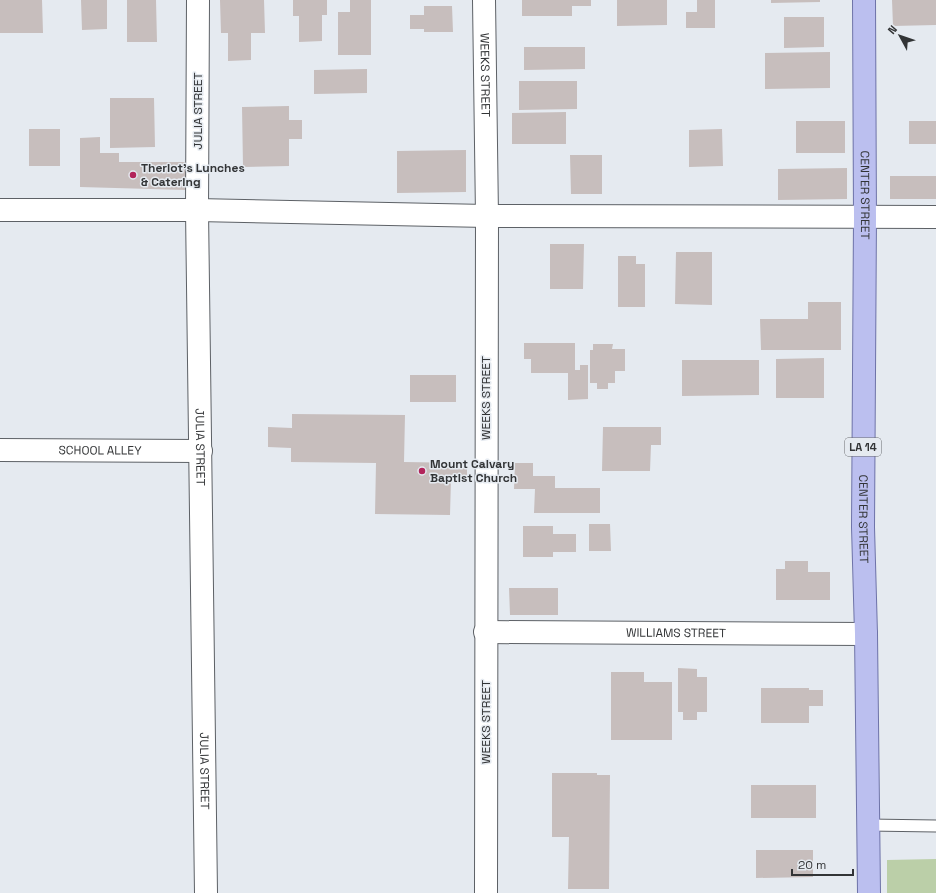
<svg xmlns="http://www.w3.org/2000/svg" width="936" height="893" font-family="'Space Grotesk',sans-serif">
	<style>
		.green { fill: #bbcfa8 }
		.building { fill: #c7bebd }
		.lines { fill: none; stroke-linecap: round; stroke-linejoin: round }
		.service-casing { stroke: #5d6166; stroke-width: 13 }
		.minor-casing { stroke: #5d6166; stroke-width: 24 }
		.primary-casing { stroke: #6e73a8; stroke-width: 24 }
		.service { stroke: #fff; stroke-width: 11 }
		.minor { stroke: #fff; stroke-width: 22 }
		.primary { stroke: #bbbfef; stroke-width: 22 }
		.poi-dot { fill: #b2245a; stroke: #e5eaf0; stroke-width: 1.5 }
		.labels { text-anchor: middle; stroke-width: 3; stroke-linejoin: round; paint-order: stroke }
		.shield { fill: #e5eaf0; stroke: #686b6e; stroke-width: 1 }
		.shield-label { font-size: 11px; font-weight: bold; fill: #323436 }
		.street-label { font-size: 12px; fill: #323436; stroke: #e5eaf0 }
		.poi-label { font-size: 12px; font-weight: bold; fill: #323436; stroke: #e5eaf0; text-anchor: start }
	</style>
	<rect width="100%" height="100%" fill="#e5eaf0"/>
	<path class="green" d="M936,859V893H887V860Z"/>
	<path class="building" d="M0,0H42L43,33H0Z
		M81,0H107V29L82,30Z
		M127,0H156L157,42H127Z
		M220,0H264L265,33H251V60L228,61V33H221Z
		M293,0H327V15H322V41L299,42V16H293Z
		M350,0H371V55H338V12H350Z
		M522,0H591V6H572V16H522Z
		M617,0H667V25L617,26Z
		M697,0H715V28H686V12H697Z
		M771,0H820V2L771,3Z
		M892,0H936V25L893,26Z
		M424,6H452L453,32H424V29H410V15H424Z
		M784,17H824V47L784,48Z
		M524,47H585V69L524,70Z
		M830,52V88L765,89V53Z
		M367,69V93L314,94V70Z
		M519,81H577V109L519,110Z
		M110,98H154L155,147L110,148Z
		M289,106V120H302V139H289V166L243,167L242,107Z
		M566,112V144H512V113Z
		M796,121H845V153H796Z
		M909,121H936V144H909Z
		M29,129H60V166H29Z
		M722,129L723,166L689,167V130Z
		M100,137V153H119V162H187L186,190L80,187V138Z
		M466,150V192L397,193V151Z
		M570,155H602V194H571Z
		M847,168V199L778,200V169Z
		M890,176H936V199H890Z
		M550,244H584L583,289H550Z
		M676,252H712V305L675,304Z
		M618,256H636V264H645V307H618Z
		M808,302H841V350H761L760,319H808Z
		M524,343H575V370H580V365H588V399L568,400V373H531V359H524Z
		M593,344H613L612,349H625V371H615V383H608V389H597V383H590V350H593Z
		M824,358V398H776V359Z
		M682,360H759V395L682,396Z
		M410,375H456V402H410Z
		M292,414L405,415L404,462L467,463V480L451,479L450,515L375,514L376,463L291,462V448L268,447V427L292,428Z
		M603,427H661V445H651L650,471H602Z
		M515,463H533V476H555V488H600V513H534L535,489H514Z
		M589,524H610L611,551H589Z
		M523,526H553V534H576V552H553V557H523Z
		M785,561H808V572H830V600H776V569H785Z
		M509,588H558V615H510Z
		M678,668L697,669V677H707V712H697V720H683V712H678Z
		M611,672H644V682H672V740H611Z
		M761,688H809V690H823V706H809V723H761Z
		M552,773H597V775H610L609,889H568L569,837H552Z
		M751,785H816V818H751Z
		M756,850H813V877L756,878Z"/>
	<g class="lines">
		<g class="service-casing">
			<path id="service" d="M868,825L936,826"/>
		</g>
		<g class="minor-casing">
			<g id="minor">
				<path id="s1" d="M198,0L197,210L206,893"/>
				<path id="s2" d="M484,0L487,216L486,893"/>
				<path d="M0,210H197L487,216L936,217"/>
				<path id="s3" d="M0,450L201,451"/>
				<path id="s4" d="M485,632L866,634"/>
			</g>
		</g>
		<g class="primary-casing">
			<g id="primary">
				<path id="s5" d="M864,0L865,218L863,527L866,634L869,893"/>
			</g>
		</g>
		<use href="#service" class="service"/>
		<use href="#minor" class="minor"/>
		<use href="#primary" class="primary"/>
	</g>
	<g class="poi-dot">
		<circle cx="133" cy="175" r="4"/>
		<circle cx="422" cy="471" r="4"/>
	</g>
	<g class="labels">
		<rect class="shield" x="845" y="438" width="36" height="18" rx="3"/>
		<g class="shield-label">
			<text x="863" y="451">LA 14</text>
		</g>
		<g class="street-label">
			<text dy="4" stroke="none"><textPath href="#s2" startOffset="75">WEEKS STREET</textPath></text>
			<text transform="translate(198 111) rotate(-90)" y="4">JULIA STREET</text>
			<text dy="4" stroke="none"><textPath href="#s5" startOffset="195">CENTER STREET</textPath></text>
			<text transform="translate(486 398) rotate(-90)" y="4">WEEKS STREET</text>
			<text dy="4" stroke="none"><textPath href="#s1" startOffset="447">JULIA STREET</textPath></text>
			<text dy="4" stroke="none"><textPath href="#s3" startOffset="100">SCHOOL ALLEY</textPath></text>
			<text dy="4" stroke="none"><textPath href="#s5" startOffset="519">CENTER STREET</textPath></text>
			<text dy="4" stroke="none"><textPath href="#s4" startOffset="191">WILLIAMS STREET</textPath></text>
			<text transform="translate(486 722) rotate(-90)" y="4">WEEKS STREET</text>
			<text dy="4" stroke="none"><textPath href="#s1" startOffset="771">JULIA STREET</textPath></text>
		</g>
		<g class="poi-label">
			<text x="141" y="172">Theriot's Lunches<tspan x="141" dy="14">&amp; Catering</tspan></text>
			<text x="430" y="468">Mount Calvary<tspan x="430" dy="14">Baptist Church</tspan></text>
		</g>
	</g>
	<g transform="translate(900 36) rotate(310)" stroke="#e5eaf0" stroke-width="3" paint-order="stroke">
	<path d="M0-3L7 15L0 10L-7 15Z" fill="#323436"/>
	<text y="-6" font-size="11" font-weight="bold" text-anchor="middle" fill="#323436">N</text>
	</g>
	<path d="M792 869v6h61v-6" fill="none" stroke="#323436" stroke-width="2"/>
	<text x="798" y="869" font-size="12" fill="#323436" stroke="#e5eaf0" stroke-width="3" paint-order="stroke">20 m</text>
</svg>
